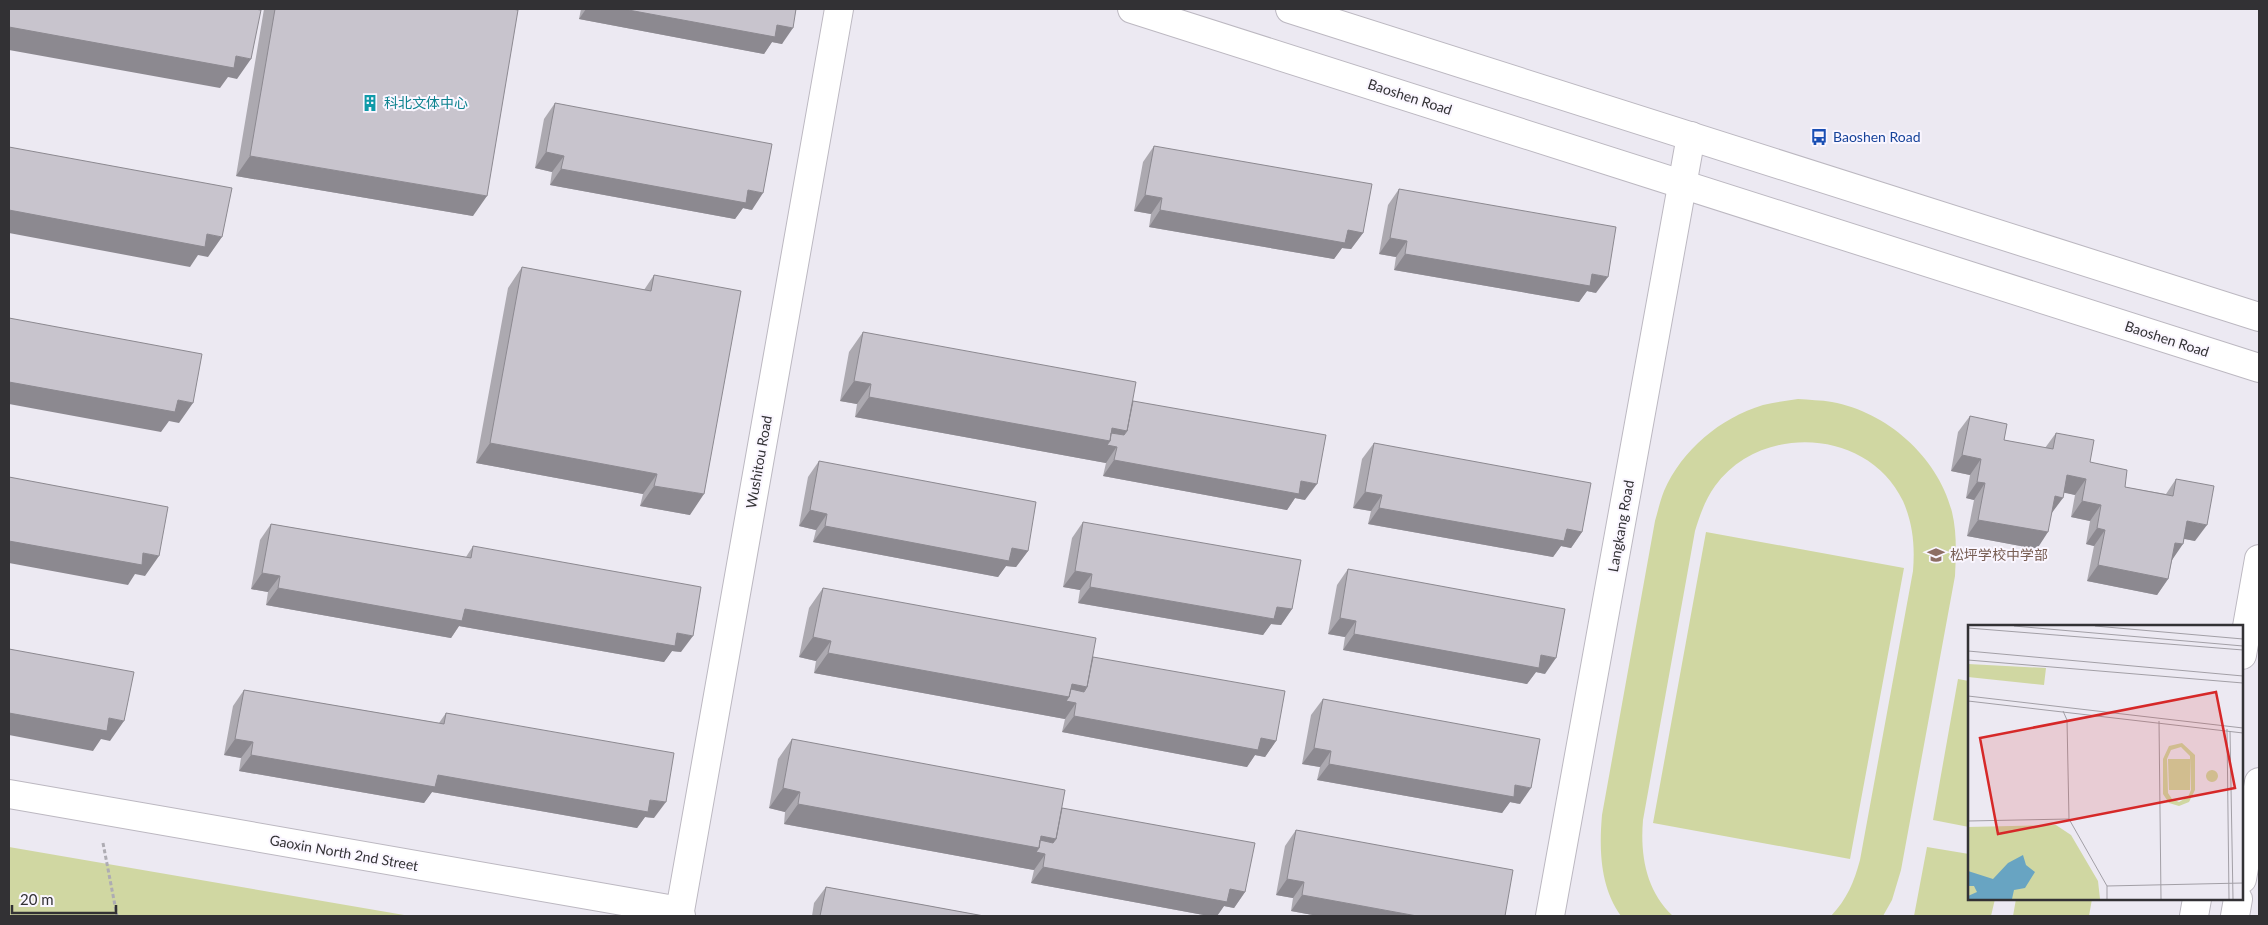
<svg xmlns="http://www.w3.org/2000/svg" width="2268" height="925" font-family="Lato,'Noto Sans SC',sans-serif">
	<style>
		.green { fill: #d0d7a2 }
		.lines { fill: none; stroke-linecap: round; stroke-linejoin: round }
		.minor-casing { stroke: #bcb8c1; stroke-width: 30 }
		.tertiary-casing { stroke: #bcb8c1; stroke-width: 30 }
		.path { stroke: #aeacb3; stroke-width: 3; stroke-dasharray: 4 2.5; stroke-linecap: butt }
		.minor { stroke: #fff; stroke-width: 28 }
		.tertiary { stroke: #fff; stroke-width: 28 }
		.wall { fill: #aca9b0 }
		.shaded-wall { fill: #8c8990 }
		.building { fill: #c8c4cd; stroke: #8c8990 }
		.labels { text-anchor: middle; stroke-width: 4; stroke-linejoin: round; paint-order: stroke }
		.street-label { font-size: 14px; fill: #323134; stroke: #faf6ff }
		.culture-label { font-size: 14px; fill: #0d838f; stroke: #faf6ff; text-anchor: start }
		.transit-label { font-size: 14px; fill: #164399; stroke: #faf6ff; text-anchor: start }
		.education-label { font-size: 14px; fill: #785e54; stroke: #faf6ff; text-anchor: start }
		.inset-road { fill: none; stroke: #a29fa6; stroke-width: 1 }
		.view { fill: #d62828; fill-opacity: 0.15; stroke: #d62828; stroke-width: 2.5 }
		.inset-edge { fill: none; stroke: #323134; stroke-width: 2.5 }
	</style>
	<rect width="100%" height="100%" fill="#ece9f2"/>
	<path class="green" d="M1798,399C1809,400 1821,400 1832,402C1887,412 1938,457 1952,512C1957,533 1956,554 1955,576L1901,870L1892,900L1883,916H1831C1847,899 1854,882 1860,860L1913,571C1915,546 1913,524 1903,501C1868,428 1761,423 1715,486C1705,500 1700,515 1695,531L1643,820C1640,855 1646,891 1673,916H1621C1600,887 1599,849 1602,815L1655,521C1658,511 1660,501 1664,491C1682,450 1720,418 1763,405C1774,402 1786,401 1798,399Z
		M1706,532L1904,568L1850,859L1653,823Z
		M1958,679L1969,681V827L1933,820Z
		M9,847L410,916H9Z
		M1927,847L1969,854V899H1995L1991,916H1914Z
		M2016,899H2092L2089,916H2013Z"/>
	<g class="lines">
		<g class="minor-casing">
			<path id="minor" d="M1550,916L1691,136"/>
		</g>
		<g class="tertiary-casing">
			<path id="tertiary" d="M1132,9L2259,368
				M1290,9L2259,317
				M2242,655L2259,559
				M9,794L680,911
				M2242,879L2259,782
				M681,916L680,911L839,9
				M2194,916L2197,899
				M2235,916L2238,899"/>
		</g>
		<path class="path" d="M103,843L117,916"/>
		<use href="#minor" class="minor"/>
		<use href="#tertiary" class="tertiary"/>
	</g>
	<path class="wall" d="M264,9H512L473,216L236,176Z
		M581,9H796L782,44L772,42L764,54L579,19Z
		M555,103L752,210L743,208L735,219L550,185L552,172L535,168L544,119Z
		M1154,146L1363,233L1351,249L1342,248L1334,259L1149,227L1151,214L1134,211L1143,162Z
		M1399,189L1596,293L1587,291L1579,302L1394,270L1396,257L1379,254L1388,205Z
		M522,267L644,290L654,275L690,515L640,506L643,494L476,463L508,288Z
		M863,332L1133,401L1305,500L1295,498L1287,510L1103,476L1106,463L855,417L857,404L840,401L849,352Z
		M1970,416L2004,440L2045,448L2056,433L2090,462L2125,487L2166,494L2176,479L2195,541L2184,539L2172,560L2168,579L2157,595L2087,581L2094,546L2086,544L2090,521L2071,517L2075,495L2064,492L2051,514L2037,549L1967,536L1974,500L1966,498L1970,475L1951,471L1958,432Z
		M1374,443L1582,532L1571,548L1561,546L1553,557L1368,524L1371,511L1353,508L1362,459Z
		M819,461L1028,551L1016,567L1006,566L998,577L813,542L816,530L799,526L808,477Z
		M1083,522L1292,609L1281,625L1271,624L1263,635L1078,603L1080,590L1063,587L1072,538Z
		M271,524L466,557L473,546L681,652L672,651L664,662L459,626L451,638L266,605L268,592L251,589L260,540Z
		M1348,569L1545,674L1536,672L1527,684L1343,650L1345,637L1328,634L1337,585Z
		M823,588L1093,657L1276,741L1265,757L1255,755L1247,767L1062,732L1065,719L814,673L816,661L799,657L809,608Z
		M244,690L439,723L446,713L654,818L645,817L637,828L432,792L424,803L239,771L241,758L224,755L233,706Z
		M1323,699L1520,804L1510,802L1502,813L1317,780L1320,767L1302,764L1311,715Z
		M792,739L1062,808L1245,892L1234,908L1224,906L1217,916H1209L1031,883L1034,870L784,824L785,812L769,808L778,759Z
		M1296,830L1505,916H1318L1291,911L1293,898L1276,895L1285,846Z
		M826,887L984,916H812L814,903Z"/>
	<path class="shaded-wall" d="M586,9H623L777,25L793,28L782,44L772,42L764,54L579,19Z
		M9,27L236,56L251,59L237,79L228,77L220,88L9,50Z
		M546,152L564,156L552,172L535,168Z
		M250,156L487,196L473,216L236,176Z
		M561,169L748,190L763,193L752,210L743,208L735,219L550,185Z
		M1145,195L1162,198L1151,214L1134,211Z
		M9,210L207,234L222,237L208,257L198,255L190,267L9,233Z
		M1160,210L1348,230L1363,233L1351,249L1342,248L1334,259L1149,227Z
		M1390,238L1407,241L1396,257L1379,254Z
		M1405,254L1592,274L1608,277L1596,293L1587,291L1579,302L1394,270Z
		M854,381L871,384L857,404L840,401Z
		M9,382L178,400L193,403L179,423L169,421L161,432L9,404Z
		M869,397L1112,428L1127,431L1106,463L855,417Z
		M490,443L657,474L643,494L476,463Z
		M1962,455L1981,459L1970,475L1951,471Z
		M1114,460L1301,481L1317,484L1305,500L1295,498L1287,510L1103,476Z
		M2067,475L2086,479L2075,495L2056,491Z
		M1977,482L1985,483L1974,500L1966,498Z
		M654,486L704,494L690,515L640,506Z
		M1365,492L1382,495L1371,511L1353,508Z
		M2055,496L2063,498L2051,514Z
		M2082,501L2101,505L2090,521L2071,517Z
		M1379,508L1567,529L1582,532L1571,548L1561,546L1553,557L1368,524Z
		M810,510L827,514L816,530L799,526Z
		M1978,520L2048,532L2037,549L1967,536Z
		M2187,521L2207,525L2195,541L2176,537Z
		M825,526L1012,548L1028,551L1016,567L1006,566L998,577L813,542Z
		M2097,528L2105,530L2094,546L2086,544Z
		M9,541L143,553L159,556L145,576L135,574L128,585L9,563Z
		M2175,543L2183,544L2172,560L2164,559Z
		M2098,565L2168,579L2157,595L2087,581Z
		M1075,571L1092,574L1080,590L1063,587Z
		M262,573L280,576L268,592L251,589Z
		M1090,587L1277,607L1292,609L1281,625L1271,624L1263,635L1078,603Z
		M278,588L677,633L693,636L681,652L672,651L664,662L459,626L451,638L266,605Z
		M1340,618L1356,621L1345,637L1328,634Z
		M1354,634L1541,655L1556,658L1545,674L1536,672L1527,684L1343,650Z
		M813,637L831,641L816,661L799,657Z
		M828,653L1072,684L1087,687L1065,719L814,673Z
		M9,713L109,718L124,721L110,741L101,739L93,751L9,735Z
		M1074,716L1261,738L1276,741L1265,757L1255,755L1247,767L1062,732Z
		M235,739L253,742L241,758L224,755Z
		M1314,748L1331,751L1320,767L1302,764Z
		M251,755L438,775L666,802L654,818L645,817L637,828L432,792L424,803L239,771Z
		M1329,764L1515,785L1531,788L1520,804L1510,802L1502,813L1317,780Z
		M783,788L800,792L785,812L769,808Z
		M798,804L1041,836L1056,839L1034,870L784,824Z
		M1043,867L1230,889L1245,892L1234,908L1224,906L1217,916H1209L1031,883Z
		M1287,879L1304,882L1293,898L1276,895Z
		M1302,895L1417,916H1318L1291,911Z"/>
	<path class="building" d="M9,9H254L261,10L251,59L236,56L234,68L9,27Z
		M275,9H512L518,10L487,196L250,156Z
		M623,9H796L793,28L777,25L775,37Z
		M555,103L772,144L763,193L748,190L746,203L561,169L564,156L546,152Z
		M1154,146L1372,184L1363,233L1348,230L1345,243L1160,210L1162,198L1145,195Z
		M9,147L232,188L222,237L207,234L205,247L9,210Z
		M1399,189L1616,227L1608,277L1592,274L1590,286L1405,254L1407,241L1390,238Z
		M522,267L651,291L654,275L741,291L704,494L654,486L657,474L490,443Z
		M9,318L202,354L193,403L178,400L175,412L9,382Z
		M863,332L1136,382L1127,431L1112,428L1110,441L869,397L871,384L854,381Z
		M1133,401L1326,435L1317,484L1301,481L1299,494L1114,460L1117,447L1107,445L1110,441L1111,433L1124,435L1127,431Z
		M1970,416L2007,424L2004,440L2053,449L2056,433L2094,440L2090,462L2127,470L2125,487L2173,496L2176,479L2214,486L2207,525L2187,521L2183,544L2175,543L2168,579L2098,565L2105,530L2097,528L2101,505L2082,501L2086,479L2067,475L2063,498L2055,496L2048,532L1978,520L1985,483L1977,482L1981,459L1962,455Z
		M1374,443L1591,483L1582,532L1567,529L1564,541L1379,508L1382,495L1365,492Z
		M819,461L1036,502L1028,551L1012,548L1009,561L825,526L827,514L810,510Z
		M9,477L168,507L159,556L143,553L142,565L9,541Z
		M1083,522L1301,560L1292,609L1277,607L1274,619L1090,587L1092,574L1075,571Z
		M271,524L471,558L473,546L701,587L693,636L677,633L675,646L465,609L462,621L278,588L280,576L262,573Z
		M1348,569L1565,609L1556,658L1541,655L1539,668L1354,634L1356,621L1340,618Z
		M823,588L1096,638L1087,687L1072,684L1069,697L828,653L831,641L813,637Z
		M9,649L134,672L124,721L109,718L107,731L9,713Z
		M1093,657L1285,691L1276,741L1261,738L1258,750L1074,716L1076,703L1066,701L1069,697L1071,689L1084,692L1087,687Z
		M244,690L444,724L446,713L674,753L666,802L650,800L648,812L438,775L435,787L251,755L253,742L235,739Z
		M1323,699L1540,739L1531,788L1515,785L1514,797L1329,764L1331,751L1314,748Z
		M792,739L1065,790L1056,839L1041,836L1039,848L798,804L800,792L783,788Z
		M1062,808L1255,843L1245,892L1230,889L1227,902L1043,867L1045,854L1036,852L1039,848L1040,840L1053,843L1056,839Z
		M1296,830L1513,870L1505,916H1417L1302,895L1304,882L1287,879Z
		M826,887L984,916H820Z"/>
	<defs>
		<g id="building-bare" transform="scale(1.35)"><path d="M-4-6H4V6H1V3H-1V6H-4ZM-2.5-4.3h1.7v1.8h-1.7ZM.8-4.3h1.7v1.8H.8ZM-2.5-1h1.7V.8h-1.7ZM.8-1h1.7V.8H.8Z" fill="#0f9aa8" stroke="#faf6ff" stroke-width="2.5" paint-order="stroke"/></g>
		<g id="bus-bare" transform="scale(1.35)"><path d="M-5-6H5V4H4V6H2V4H-2V6H-4V4H-5ZM-3.5-4V0h7V-4ZM-3.5 1.2v1.5H-2V1.2ZM2 1.2v1.5H3.5V1.2Z" fill="#1a4fb4" stroke="#faf6ff" stroke-width="2.5" paint-order="stroke"/></g>
		<g id="school-bare" transform="scale(1.35)"><path d="M0-5L7-2L0 1L-7-2ZM-4 1L0 2.5L4 1V4Q0 6-4 4Z" fill="#8d6e63" stroke="#faf6ff" stroke-width="2.5" paint-order="stroke"/></g>
	</defs>
	<g fill-rule="evenodd">
		<use href="#building-bare" x="370" y="103"/>
		<use href="#bus-bare" x="1819" y="137"/>
		<use href="#school-bare" x="1936" y="555"/>
	</g>
	<g class="labels">
		<g class="street-label">
			<text transform="translate(1410 97) rotate(18)" y="5">Baoshen Road</text>
			<text transform="translate(2167 339) rotate(18)" y="5">Baoshen Road</text>
			<text transform="translate(759 462) rotate(-80)" y="5">Wushitou Road</text>
			<text transform="translate(1621 526) rotate(-80)" y="5">Langkang Road</text>
			<text transform="translate(344 853) rotate(10)" y="5">Gaoxin North 2nd Street</text>
		</g>
		<g class="culture-label">
			<text x="384" y="108">科北文体中心</text>
		</g>
		<g class="transit-label">
			<text x="1833" y="142">Baoshen Road</text>
		</g>
		<g class="education-label">
			<text x="1950" y="560">松坪学校中学部</text>
		</g>
	</g>
	<g transform="translate(1968 625)">
		<rect width="275" height="275" fill="#ece9f2"/>
		<path d="M0,39L78,43L76,60L0,52ZM214,118L227,130V165L221,177L211,181L201,178L195,169V134L201,121ZM213,122L222,131L223,165L220,172L211,177L204,174L200,168L199,134L203,125ZM200,134H222V165H201ZM238 151a6 6 0 1 1 12 0a6 6 0 1 1-12 0ZM88,200L103,210L130,256L132,274H0V202Z" fill="#d0d7a2" fill-rule="evenodd"/>
		<path d="M55,230L58,240L67,247L57,263L46,265L44,274H0V271L9,267L6,261H0V246L25,254L40,238Z" fill="#68a4c2"/>
		<path class="inset-road" d="M46,1L275,21M127,1L275,14M0,3L275,25M0,26L275,51M0,35L275,58M0,71L275,103M0,76L275,108M95,86L99,95L101,194L139,261V274M191,96L193,274M259,104L261,274M262,106L265,274M0,196L101,194M139,261L275,258"/>
		<path class="view" d="M248,67L267,163L30,209L12,113Z"/>
		<rect width="275" height="275" class="inset-edge"/>
	</g>
	<rect width="2268" height="925" fill="none" stroke="#323134" stroke-width="20"/>
	<path d="M12 905v8h104v-8" fill="none" stroke="#323134" stroke-width="2.5"/>
	<text x="20" y="905" font-size="15" fill="#323134" stroke="#faf6ff" stroke-width="4" paint-order="stroke">20 m</text>
</svg>
